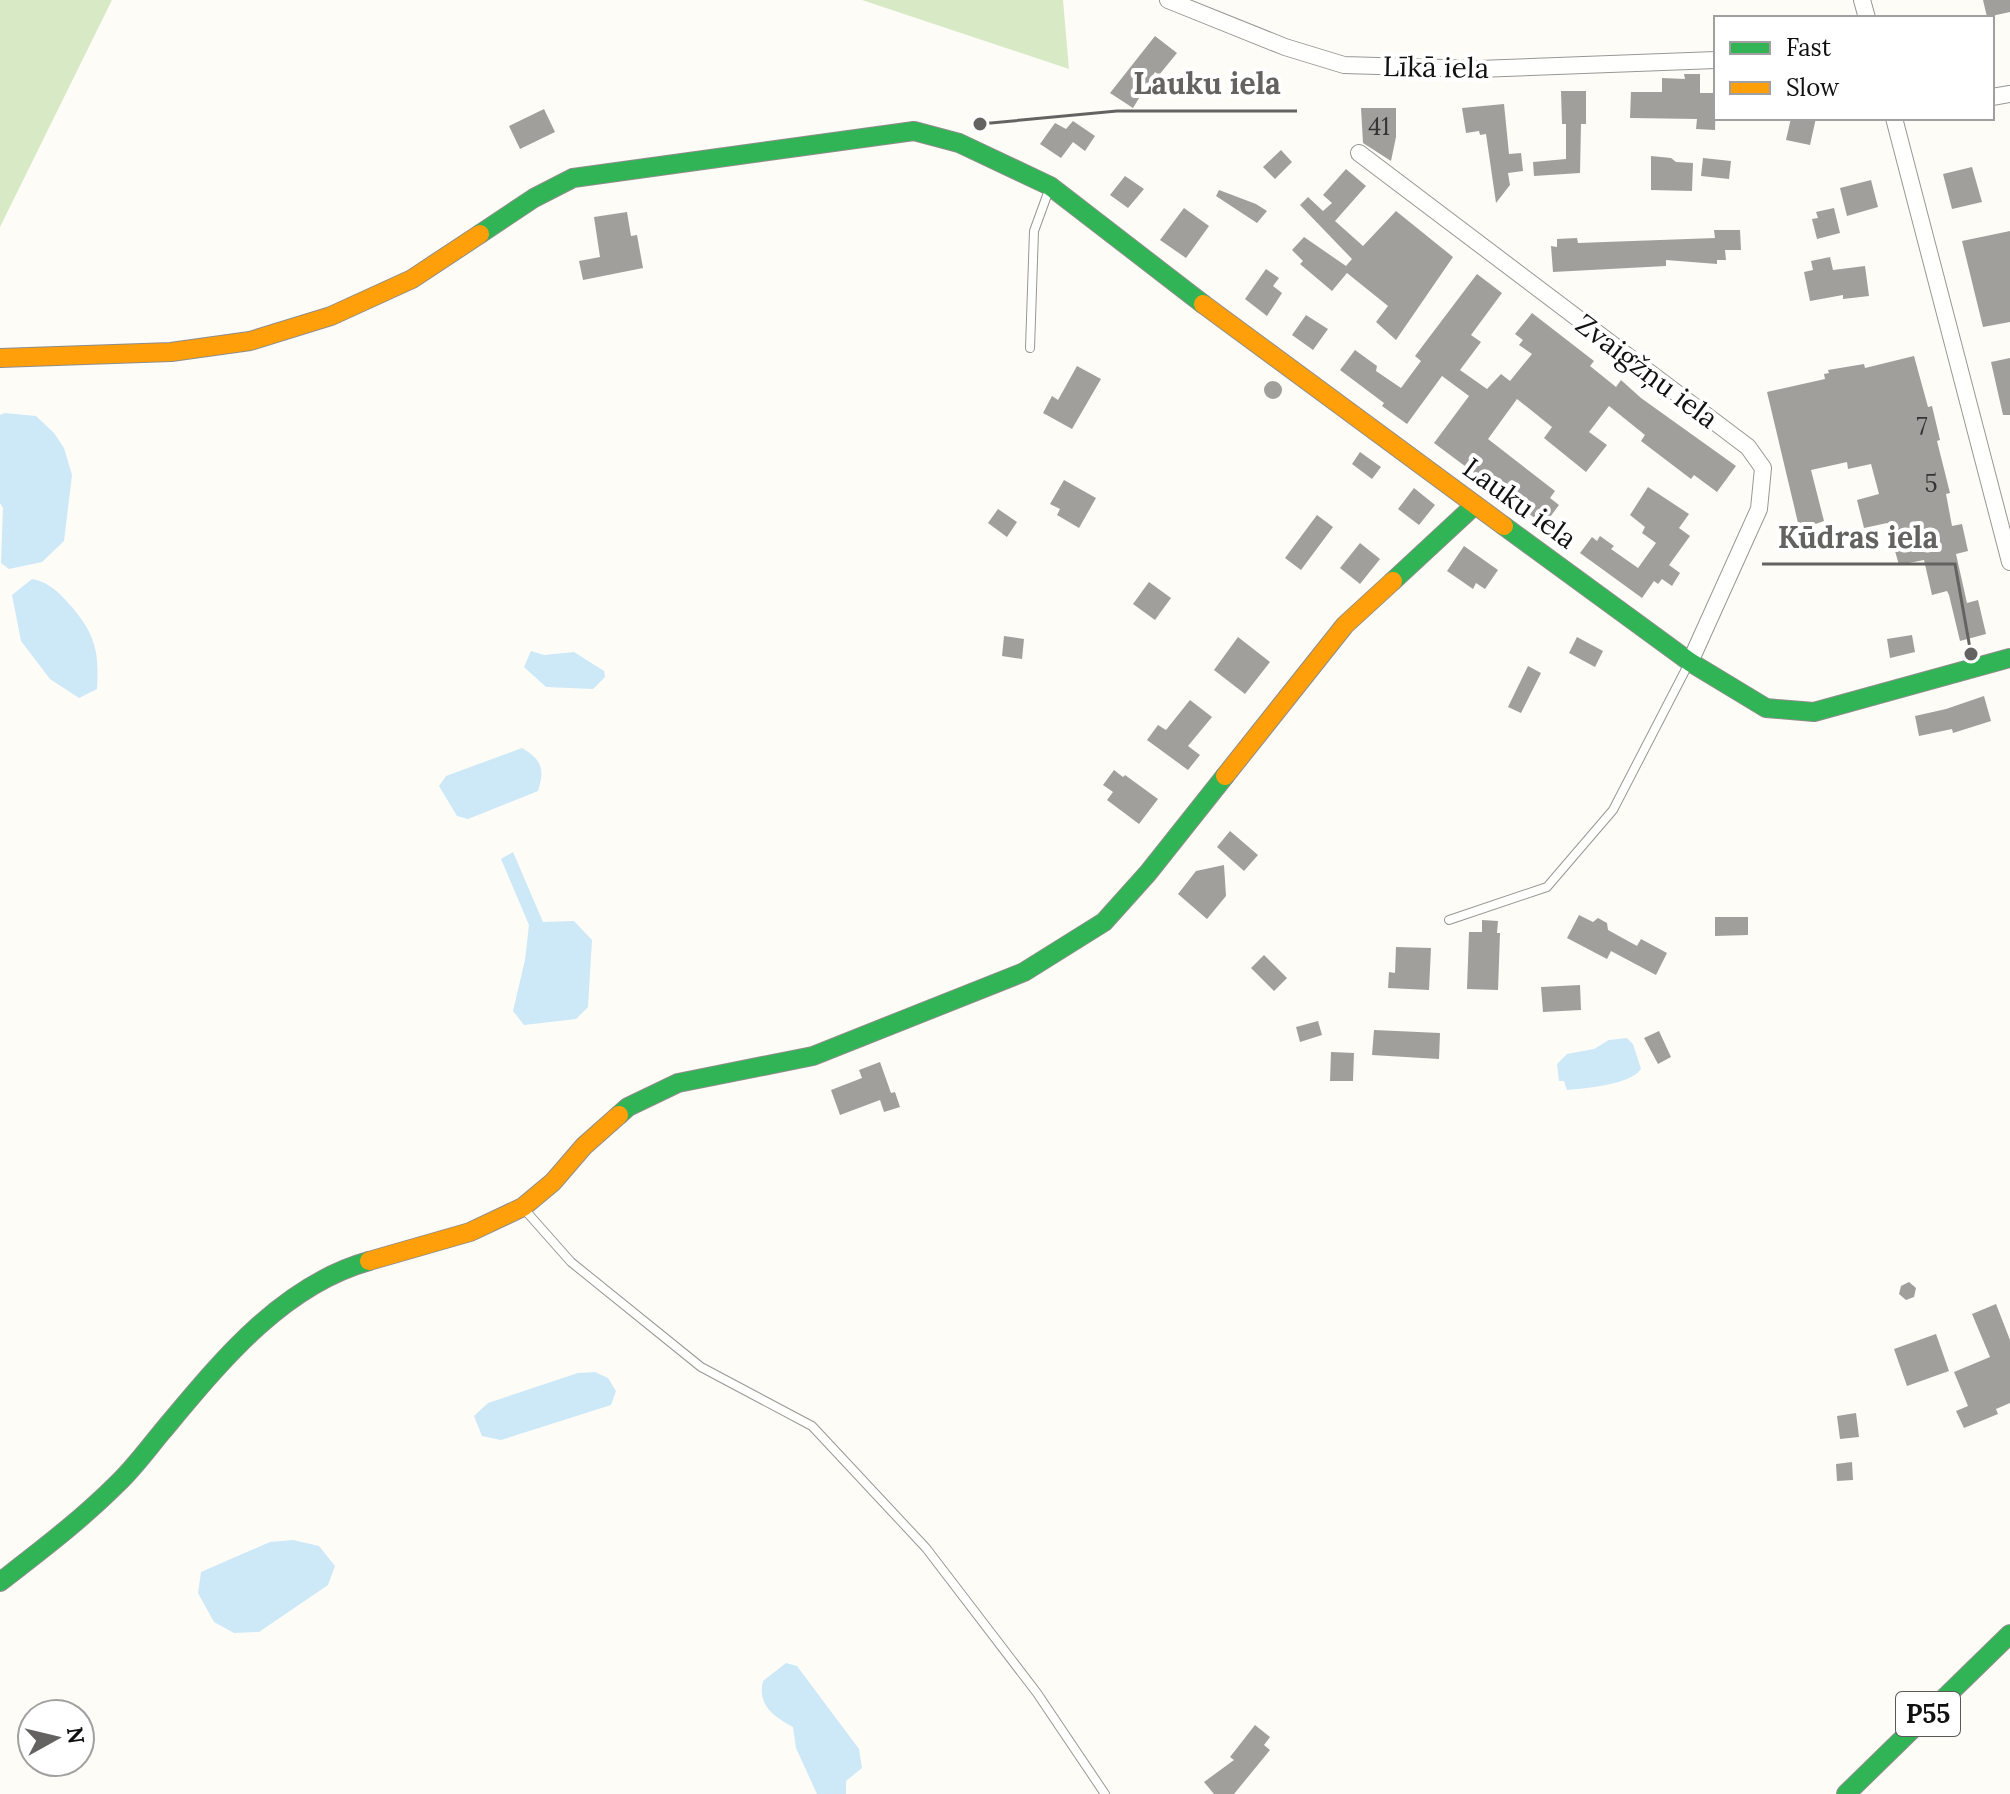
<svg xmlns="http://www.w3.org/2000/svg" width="2010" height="1794" font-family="Lora,serif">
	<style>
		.forest { fill: #d8eac5 }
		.water { fill: #cde8f7 }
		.building { fill: #a19f9c }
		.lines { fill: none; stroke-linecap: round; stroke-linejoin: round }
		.lane-casing { stroke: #979795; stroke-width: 10 }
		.street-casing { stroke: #979795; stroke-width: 18 }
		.fast-casing { stroke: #8e8d8b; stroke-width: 20 }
		.slow-casing { stroke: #8e8d8b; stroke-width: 20 }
		.lane { stroke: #fffffe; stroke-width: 8 }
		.street { stroke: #fffffe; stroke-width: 16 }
		.fast { stroke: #30b455; stroke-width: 18 }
		.slow { stroke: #ff9f0a; stroke-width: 18 }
		.labels { text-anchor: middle; stroke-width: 8; stroke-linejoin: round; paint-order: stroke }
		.number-label { font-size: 24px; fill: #353434 }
		.shield { fill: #fff; stroke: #585858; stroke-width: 2 }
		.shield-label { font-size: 26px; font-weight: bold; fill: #111 }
		.street-label { font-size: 28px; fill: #111; stroke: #fff }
		.leader { fill: none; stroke: #646362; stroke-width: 3 }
		.callout-dot { fill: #646362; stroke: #fff; stroke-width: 3 }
		.callout-label { font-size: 30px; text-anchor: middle; font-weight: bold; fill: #646362; stroke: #fff; stroke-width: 8; stroke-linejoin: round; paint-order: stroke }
	</style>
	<rect width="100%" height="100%" fill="#fdfcf7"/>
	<path class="forest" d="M0,0H112L0,227Z
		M862,0H1063L1069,69Z"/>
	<path class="water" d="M5,413L36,416L54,433L64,448L72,475L64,541L42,562L9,569L1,563L3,508L0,503V415Z
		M32,579C51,583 59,593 72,607C96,636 99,652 97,689L79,698L50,679L21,641L12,595Z
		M531,651L544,655L574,652L604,671L605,677L593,689L546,687L524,667Z
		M522,748C542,760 545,769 538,791L468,819L457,816L439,786L446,776Z
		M513,852L543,922L574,921L592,940L588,1007L576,1019L524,1025L513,1011L525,960L529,925L501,859Z
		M1627,1038L1633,1044L1641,1069C1630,1085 1586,1088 1567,1090L1564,1081H1559L1557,1064L1567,1054L1594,1049L1609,1040Z
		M595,1372L608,1378L616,1391L611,1405L501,1440L482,1436L474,1416L488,1403L578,1373Z
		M293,1540L319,1546L335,1566L328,1585L259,1632L234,1633L214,1622L198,1593L201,1572L270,1542Z
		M786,1663L797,1666L859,1749L862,1768L846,1781V1794H817L796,1748L793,1727C774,1717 757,1705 763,1681Z"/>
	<path class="building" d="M1983,0H2010V12L1987,17Z
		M1155,36L1177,53L1159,75L1155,72L1133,108L1110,93Z
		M1684,74H1700V93H1716L1715,130L1696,129L1697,119L1630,118L1631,92H1662V78L1685,79Z
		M1561,91H1586V124H1581L1580,173L1534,176L1533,162L1566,159V124H1562Z
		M1504,104L1509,154L1521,153L1523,171L1508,173L1510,185L1496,203L1486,134L1480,135L1479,131L1466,133L1462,108Z
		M1361,108H1396V137L1391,161L1363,143Z
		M544,109L555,132L520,149L509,126Z
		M1791,118H1816L1810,145L1786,140Z
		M1073,121L1095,136L1085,151L1073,142L1061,158L1040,144L1055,123L1066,129Z
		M1281,150L1292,162L1275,179L1263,167Z
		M1651,156L1671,158L1676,162L1693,163L1692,191L1651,190Z
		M1703,158L1731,161L1729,179L1701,176Z
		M1972,167L1982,202L1952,209L1943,174Z
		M1346,169L1366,186L1335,221L1363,246L1396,211L1453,257L1396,340L1376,322L1388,306L1347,273L1332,291L1300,264L1303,261L1292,250L1304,237L1346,266L1352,259L1300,205L1308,197L1323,211L1332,203L1323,195Z
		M1125,176L1144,189L1128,208L1110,195Z
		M1871,180L1878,207L1847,216L1840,188Z
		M1219,190L1256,204L1267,211L1257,223L1216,196Z
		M1184,208L1209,226L1186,258L1160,240Z
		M1834,208L1840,233L1817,239L1812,219L1818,218L1816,212Z
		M627,212L631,236L637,235L643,268L583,280L579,261L600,257L594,217Z
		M1714,230H1740L1741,250H1725L1726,260H1717V264L1666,260V266L1553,272L1551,246L1557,247V239L1577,238L1578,243L1715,238Z
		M2010,231V322L1983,327L1962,241Z
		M1830,257L1833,270L1865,266L1869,296L1843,299V295L1810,301L1804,272L1813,270L1811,261Z
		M1266,269L1279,278L1273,286L1282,293L1267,316L1245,299Z
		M1477,274L1502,293L1471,335L1481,342L1460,370L1487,389L1501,374L1510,381L1532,354L1519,345L1523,340L1515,334L1532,313L1594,361L1590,366L1616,387L1621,380L1641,398L1736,466L1717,492L1694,475L1691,479L1641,441L1645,435L1609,406L1589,432L1607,445L1586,472L1544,438L1552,427L1517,399L1488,439L1555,491L1550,498L1559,505L1544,525L1434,443L1469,396L1442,376L1407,424L1382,406L1384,403L1340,370L1355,350L1377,366L1376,371L1401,388L1421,361L1415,356Z
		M1306,315L1328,329L1313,350L1292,335Z
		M1914,356L1928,407L1932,406L1940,440L1937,441L1950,493L1946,494L1952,526L1962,524L1968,551L1956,554L1967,603L1978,600L1986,634L1960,641L1949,595L1947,591L1932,595L1924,560L1899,565L1887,523L1864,528L1857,500L1879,494L1871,464L1848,469L1847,462L1811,470L1824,521L1810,526L1809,524L1799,527L1767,392L1825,379L1824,374L1829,373L1828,370L1864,364L1865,368Z
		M2010,358V415H2003L1991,362Z
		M1077,366L1101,379L1072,429L1043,413L1052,396L1058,400Z
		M1264 390a9 9 0 1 1 18 0a9 9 0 1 1-18 0Z
		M1360,452L1381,467L1372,479L1352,464Z
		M1064,480L1096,498L1079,528L1057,515L1060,509L1050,504Z
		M1648,487L1689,514L1679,528L1690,536L1669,565L1680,573L1672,586L1662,579L1658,584L1654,581L1642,598L1580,553L1592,537L1597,541L1600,536L1614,546L1611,549L1638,568L1656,543L1642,533L1645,527L1630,515Z
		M1414,488L1435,505L1419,525L1398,509Z
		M998,509L1017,522L1007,537L988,523Z
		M1317,515L1333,527L1301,570L1285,558Z
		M1360,543L1380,559L1360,584L1340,568Z
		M1464,546L1498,570L1485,589L1476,583L1473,589L1447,571Z
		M1149,582L1171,598L1155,620L1133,604Z
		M1912,635L1915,652L1890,658L1887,639Z
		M1004,636L1024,639L1022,659L1002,656Z
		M1238,637L1270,662L1245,694L1214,670Z
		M1577,637L1603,651L1595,667L1569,653Z
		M1528,666L1541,673L1521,713L1508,707Z
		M1984,696L1991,721L1953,733L1952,729L1919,736L1915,716L1946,709Z
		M1190,700L1212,717L1188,746L1200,755L1188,770L1147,740L1158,725L1166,730Z
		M1114,770L1123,777L1125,775L1158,799L1139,824L1107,800L1113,792L1103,785Z
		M1230,831L1258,855L1244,871L1217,847Z
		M1224,865L1226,896L1207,919L1178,894L1196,871Z
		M1579,915L1593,922L1598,918L1607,923L1608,930L1637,946L1641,939L1667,953L1656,975L1611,951L1607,959L1567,938Z
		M1715,917H1748V935L1715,936Z
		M1482,920L1498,921L1497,933H1500L1498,990L1467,989L1469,932H1482Z
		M1396,947L1431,948L1429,990L1388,988L1389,972L1395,973Z
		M1264,955L1287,978L1274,991L1251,968Z
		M1580,985L1581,1010L1543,1012L1541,987Z
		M1318,1021L1322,1035L1300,1042L1296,1027Z
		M1374,1030L1440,1033L1439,1059L1372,1055Z
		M1659,1031L1671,1057L1658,1064L1644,1038Z
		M1331,1052L1354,1053L1353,1081H1330Z
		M880,1062L891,1093L895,1092L900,1107L884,1112L880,1100L840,1115L831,1090L862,1078L859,1070Z
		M1909,1282L1916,1288L1914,1297L1906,1300L1899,1294L1901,1286Z
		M1996,1304L2010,1340V1403L1996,1409L1998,1414L1964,1428L1956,1411L1968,1406L1954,1372L1990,1357L1972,1314Z
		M1936,1334L1949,1371L1907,1386L1894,1349Z
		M1856,1413L1859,1437L1840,1439L1837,1416Z
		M1852,1462L1853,1480L1837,1481L1836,1464Z
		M1255,1725L1270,1737L1264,1745L1270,1750L1234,1794H1214L1204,1782L1234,1760L1230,1757Z"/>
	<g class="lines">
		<g class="lane-casing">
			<path id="lane" d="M1030,348L1034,231L1049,190
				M1449,920L1547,887L1613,810L1689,663
				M524,1209L571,1262L701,1367L812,1426L926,1548L1037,1693L1105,1794"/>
		</g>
		<g class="street-casing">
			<path id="street" d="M1168,0L1285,47L1344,65L1478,69L1716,60
				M1862,0L1867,18
				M1992,97L2010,94
				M1894,118L2010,562
				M1359,153L1748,447L1763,468L1759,509L1690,662"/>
		</g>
		<g class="fast-casing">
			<path id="fast" d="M480,234L534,198L573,178L914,131L959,143L1050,186L1203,304
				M1504,526L1690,662L1766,708L1814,712L2010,658
				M1393,581L1475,505
				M619,1115L628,1107L678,1083L813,1056L1024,972L1104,922L1148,873L1225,776
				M0,1582C40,1551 81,1520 117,1484C133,1469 147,1450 161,1433C218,1365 280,1286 369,1261
				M1846,1794L2010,1634"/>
		</g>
		<g class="slow-casing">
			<path id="slow" d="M1203,304L1504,526
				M0,358L171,352L250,341L331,316L412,279L480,234
				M1225,776L1345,625L1393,581
				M369,1261L470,1232L523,1207L553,1182L584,1146L619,1115"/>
		</g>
		<use href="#lane" class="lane"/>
		<use href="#street" class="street"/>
		<use href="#fast" class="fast"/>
		<use href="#slow" class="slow"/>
	</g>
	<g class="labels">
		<g class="number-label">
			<text x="1379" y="135">41</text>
			<text x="1922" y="435">7</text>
			<text x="1931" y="492">5</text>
		</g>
		<rect class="shield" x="1896" y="1692" width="64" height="44" rx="6"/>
		<g class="shield-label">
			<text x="1928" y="1723">P55</text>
		</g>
		<g class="street-label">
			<text transform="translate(1436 67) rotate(1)" y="10">Līkā iela</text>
			<text transform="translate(1647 371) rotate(37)" y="10">Zvaigžņu iela</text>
			<text transform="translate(1520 503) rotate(36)" y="10">Lauku iela</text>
		</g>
	</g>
	<path class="leader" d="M980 124L1117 111H1297M1971 654L1955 564H1762"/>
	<g class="callout-dot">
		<circle cx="980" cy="124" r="8"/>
		<circle cx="1971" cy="654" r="8"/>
	</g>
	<g class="callout-label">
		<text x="1207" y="94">Lauku iela</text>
		<text x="1858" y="548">Kūdras iela</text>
	</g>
	<rect x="1714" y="16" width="280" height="104" fill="#ffffff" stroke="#a0a0a0" stroke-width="2"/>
	<rect x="1730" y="42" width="40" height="12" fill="#30b455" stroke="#a0a0a0" stroke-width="2"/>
	<text x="1786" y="56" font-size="24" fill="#111111">Fast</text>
	<rect x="1730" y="82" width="40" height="12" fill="#ff9f0a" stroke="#a0a0a0" stroke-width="2"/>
	<text x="1786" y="96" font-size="24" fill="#111111">Slow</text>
	<g transform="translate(56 1738) rotate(82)"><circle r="38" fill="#ffffff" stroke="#a0a0a0" stroke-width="2"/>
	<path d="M0-6L14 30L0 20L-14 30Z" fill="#646362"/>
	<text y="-12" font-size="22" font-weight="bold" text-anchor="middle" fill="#111111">N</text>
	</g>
</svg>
